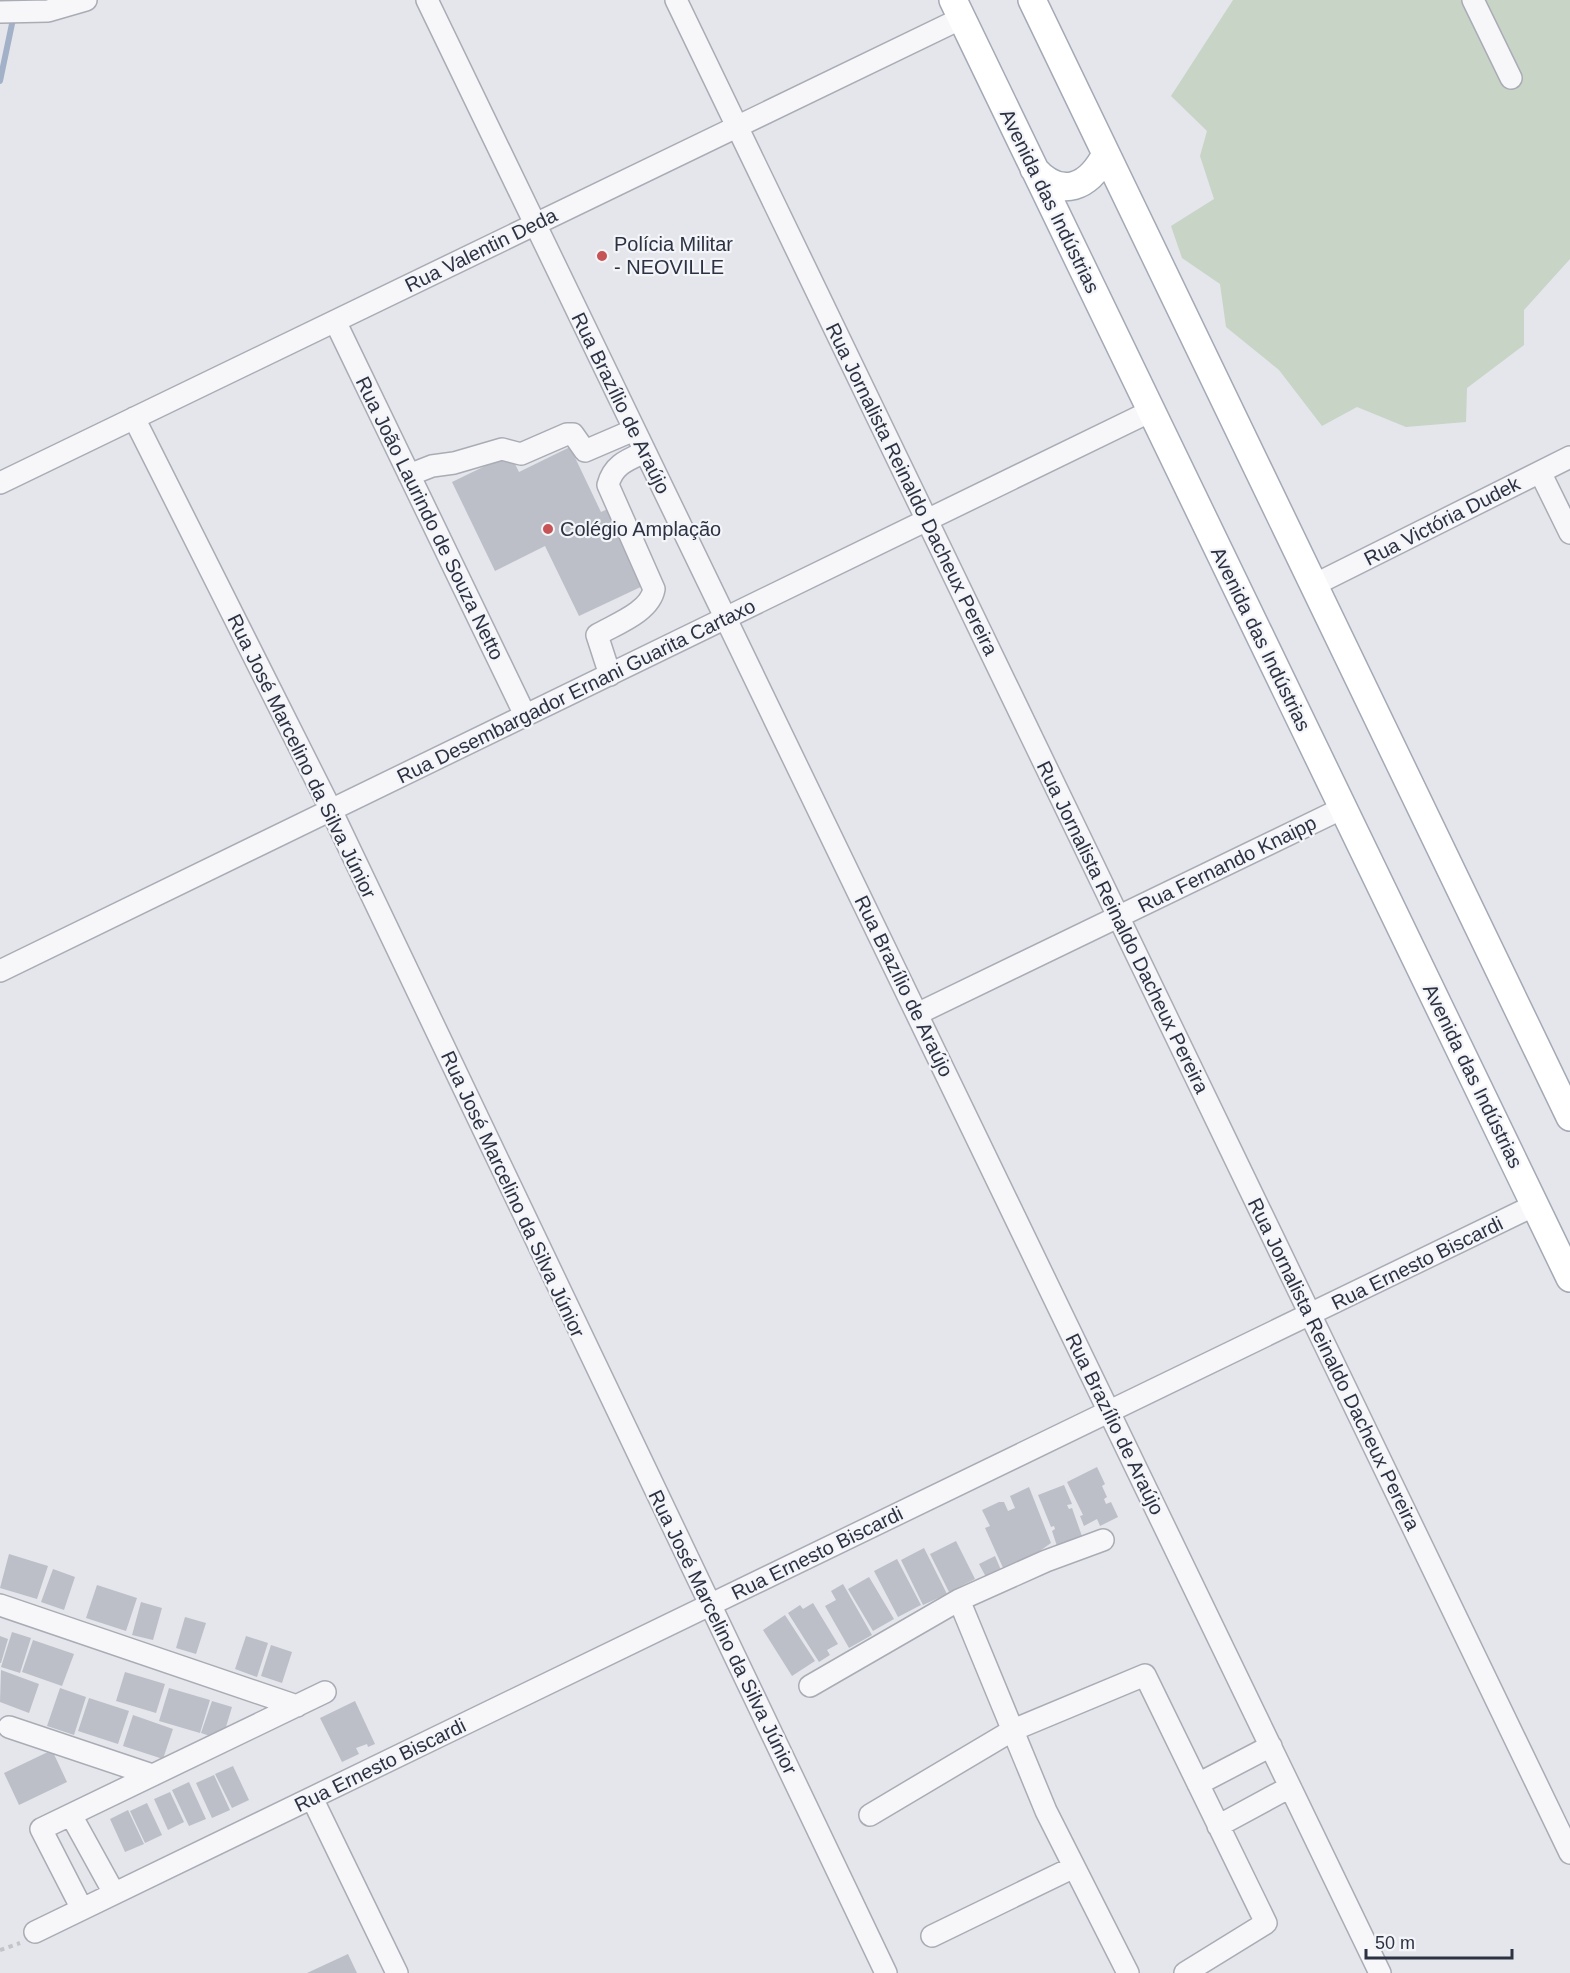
<svg xmlns="http://www.w3.org/2000/svg" width="1570" height="1973" font-family="Helvetica,sans-serif">
	<style>
		.green { fill: #c8d4c6 }
		.lines { fill: none; stroke-linecap: round; stroke-linejoin: round }
		.stream { stroke: #a2b0c8; stroke-width: 6 }
		.building { fill: #bcbfc8 }
		.minor-casing { stroke: #a9acb5; stroke-width: 24 }
		.major-casing { stroke: #a4a9b6; stroke-width: 30 }
		.path { stroke: #c2c4ca; stroke-width: 4; stroke-dasharray: 4.5 4.5; stroke-linecap: butt }
		.minor { stroke: #f7f7fa; stroke-width: 21 }
		.major { stroke: #fff; stroke-width: 27 }
		.poi-dot { fill: #c65356; stroke: #f4f5f8; stroke-width: 2 }
		.labels { text-anchor: middle; stroke-width: 4.5; stroke-linejoin: round; paint-order: stroke }
		.street-label { font-size: 20px; fill: #2d3243; stroke: #f4f5f8 }
		.poi-label { font-size: 20px; fill: #2d3243; stroke: #f4f5f8; text-anchor: start }
	</style>
	<rect width="100%" height="100%" fill="#e4e6eb"/>
	<path class="green" d="M1233,0H1570V259L1524,310V345L1467,388L1466,422L1406,427L1357,407L1322,426L1279,370L1226,327L1220,284L1182,258L1171,226L1214,199L1200,156L1207,131L1171,96Z"/>
	<g class="lines">
		<path class="stream" d="M0,81L17,0"/>
	</g>
	<path class="building" d="M570,447L601,512L610,508L647,584L579,616L545,546L495,571L452,482L510,454L519,472Z
		M1097,1467L1105,1484L1102,1486L1107,1497L1104,1499L1106,1504L1111,1502L1118,1517L1100,1526L1097,1519L1084,1526L1080,1516L1083,1515L1067,1482Z
		M1064,1485L1072,1504L1067,1505L1069,1509L1072,1508L1083,1539L1057,1546L1052,1531L1055,1529L1054,1526L1051,1527L1038,1495Z
		M1029,1487L1051,1543L1030,1558L1004,1570L985,1528L990,1526L982,1510L999,1502H1004L1008,1511L1015,1508L1010,1496Z
		M956,1541L975,1579L949,1592L930,1554Z
		M924,1548L947,1594L923,1605L901,1560Z
		M9,1554L48,1566L37,1599L0,1588Z
		M995,1556L1001,1570L986,1577L979,1564Z
		M897,1559L921,1605L898,1617L874,1571Z
		M53,1569L75,1577L64,1610L41,1602Z
		M869,1577L894,1619L873,1631L848,1589Z
		M843,1584L872,1635L849,1648L825,1606L836,1600L831,1591Z
		M97,1585L137,1598L126,1631L86,1618Z
		M141,1602L162,1608L153,1640L132,1635Z
		M813,1603L838,1644L827,1650L830,1655L819,1662L788,1613L800,1605L803,1609Z
		M785,1615L815,1661L792,1676L763,1630Z
		M185,1617L206,1623L196,1654L176,1648Z
		M12,1632L31,1638L20,1673L1,1667Z
		M0,1636L8,1639L1,1663H0Z
		M246,1636L268,1643L257,1677L235,1669Z
		M33,1640L74,1654L62,1686L22,1672Z
		M271,1645L292,1652L282,1683L261,1676Z
		M1,1670L39,1684L29,1713L0,1702Z
		M125,1672L165,1684L156,1713L116,1701Z
		M60,1688L86,1697L74,1735L47,1726Z
		M169,1688L210,1700L200,1733L159,1721Z
		M89,1698L129,1711L118,1744L78,1731Z
		M212,1701L232,1707L222,1740L201,1733Z
		M355,1701L375,1744L368,1747L367,1744L356,1748L359,1754L342,1762L320,1718Z
		M133,1715L173,1729L163,1759L123,1746Z
		M52,1750L67,1782L19,1805L4,1773Z
		M233,1766L249,1800L232,1808L215,1774Z
		M214,1775L230,1810L212,1818L196,1783Z
		M189,1782L206,1819L189,1826L172,1790Z
		M170,1792L184,1822L168,1830L154,1799Z
		M147,1803L162,1835L145,1843L130,1811Z
		M128,1810L144,1844L125,1852L110,1819Z
		M348,1954L357,1973H307Z"/>
	<g class="lines">
		<g class="minor-casing">
			<path id="minor" d="M427,0L1380,1973
				M676,0L1570,1853
				M1473,0L1511,78
				M0,12L48,11L86,0
				M335,321L525,715
				M134,418L331,810L886,1973
				M1540,472L1570,533
				M409,475L432,466L454,463L502,449L521,454L567,434H573L585,451L634,430
				M0,483L962,18
				M1314,585L1570,457
				M610,675L597,635C616,624 650,612 654,589L608,485C613,465 627,460 645,452
				M0,971L1151,411
				M917,1014L1343,808
				M959,1600L1046,1811L1128,1973
				M0,1605L297,1706
				M810,1686L959,1600L1046,1561L1103,1540
				M9,1727L152,1775
				M1198,1784L1271,1746
				M312,1798L397,1973
				M71,1815L114,1893
				M870,1815L1013,1730L1145,1675L1266,1923L1185,1973
				M1218,1826L1290,1787
				M82,1909L41,1829L325,1692
				M35,1932L1535,1205
				M932,1936L1072,1868"/>
		</g>
		<g class="major-casing">
			<path id="major" d="M953,0L1570,1278
				M1032,0L1570,1117
				M1034,169C1062,200 1089,187 1106,154"/>
		</g>
		<path class="path" d="M0,1950L20,1943"/>
		<use href="#minor" class="minor"/>
		<use href="#major" class="major"/>
	</g>
	<g class="poi-dot">
		<circle cx="602" cy="256" r="6"/>
		<circle cx="548" cy="529" r="6"/>
	</g>
	<g class="labels">
		<g class="street-label">
			<text transform="translate(1050 201) rotate(64)" y="7">Avenida das Indústrias</text>
			<text transform="translate(481 250) rotate(-26)" y="7">Rua Valentin Deda</text>
			<text transform="translate(621 403) rotate(64)" y="7">Rua Brazílio de Araújo</text>
			<text transform="translate(912 489) rotate(64)" y="7">Rua Jornalista Reinaldo Dacheux Pereira</text>
			<text transform="translate(430 518) rotate(64)" y="7">Rua João Laurindo de Souza Netto</text>
			<text transform="translate(1442 521) rotate(-27)" y="7">Rua Victória Dudek</text>
			<text transform="translate(1261 639) rotate(64)" y="7">Avenida das Indústrias</text>
			<text transform="translate(576 691) rotate(-26)" y="7">Rua Desembargador Ernani Guarita Cartaxo</text>
			<text transform="translate(302 756) rotate(64)" y="7">Rua José Marcelino da Silva Júnior</text>
			<text transform="translate(1227 864) rotate(-26)" y="7">Rua Fernando Knaipp</text>
			<text transform="translate(1123 927) rotate(64)" y="7">Rua Jornalista Reinaldo Dacheux Pereira</text>
			<text transform="translate(904 986) rotate(64)" y="7">Rua Brazílio de Araújo</text>
			<text transform="translate(1473 1076) rotate(64)" y="7">Avenida das Indústrias</text>
			<text transform="translate(513 1194) rotate(65)" y="7">Rua José Marcelino da Silva Júnior</text>
			<text transform="translate(1417 1263) rotate(-26)" y="7">Rua Ernesto Biscardi</text>
			<text transform="translate(1334 1364) rotate(64)" y="7">Rua Jornalista Reinaldo Dacheux Pereira</text>
			<text transform="translate(1115 1424) rotate(64)" y="7">Rua Brazílio de Araújo</text>
			<text transform="translate(817 1553) rotate(-26)" y="7">Rua Ernesto Biscardi</text>
			<text transform="translate(723 1632) rotate(64)" y="7">Rua José Marcelino da Silva Júnior</text>
			<text transform="translate(380 1765) rotate(-26)" y="7">Rua Ernesto Biscardi</text>
		</g>
		<g class="poi-label">
			<text x="614" y="251">Polícia Militar<tspan x="614" dy="23">- NEOVILLE</tspan></text>
			<text x="560" y="536">Colégio Amplação</text>
		</g>
	</g>
	<path d="M1366 1949v9h146v-9" fill="none" stroke="#2d3243" stroke-width="3"/>
	<text x="1375" y="1949" font-size="18" fill="#2d3243" stroke="#f4f5f8" stroke-width="4.5" paint-order="stroke">50 m</text>
</svg>
